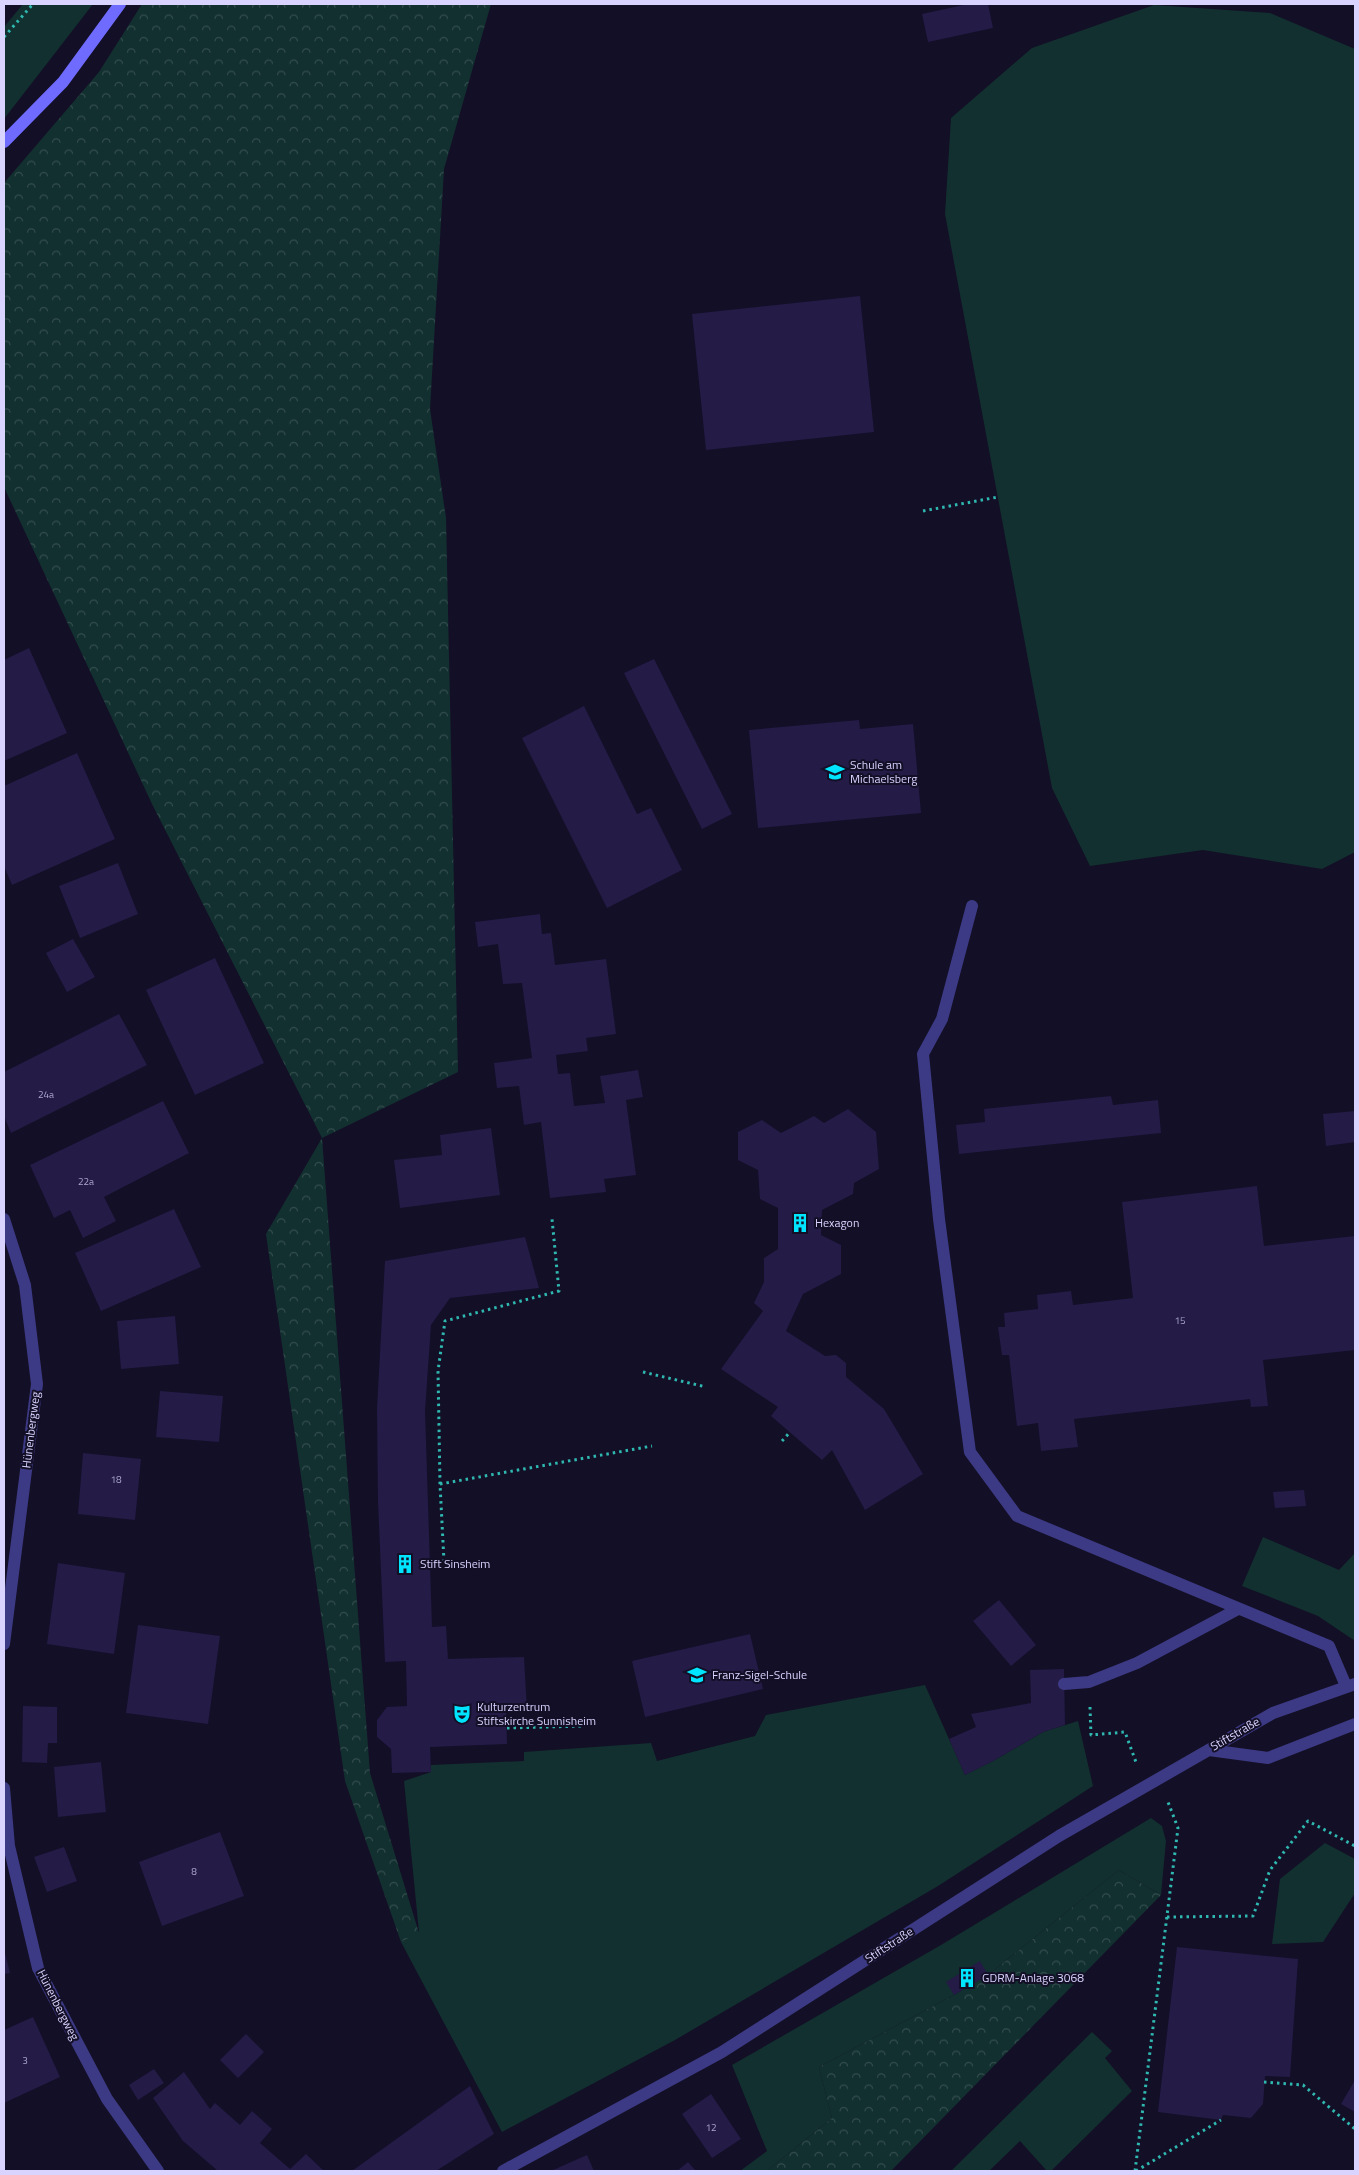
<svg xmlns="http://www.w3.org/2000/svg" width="1359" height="2175" font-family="'Titillium Web',sans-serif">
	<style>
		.green { fill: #12302f }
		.forest { fill: url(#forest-crowns) }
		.building { fill: #241b47 }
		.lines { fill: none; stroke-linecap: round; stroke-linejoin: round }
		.path { stroke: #2fb8b0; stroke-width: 3; stroke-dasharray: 2.5 4; stroke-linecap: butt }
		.service { stroke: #3d3a85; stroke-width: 12 }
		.minor { stroke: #3d3a85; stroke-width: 12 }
		.secondary { stroke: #6f6bff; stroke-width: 12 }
		.labels { text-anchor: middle; stroke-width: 4; stroke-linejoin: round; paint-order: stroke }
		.number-label { font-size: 10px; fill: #aca6d1 }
		.poi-label { font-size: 12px; fill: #d9d4ff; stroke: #130f26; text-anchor: start }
		.street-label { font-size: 12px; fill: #d9d4ff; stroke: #130f26 }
	</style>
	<defs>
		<pattern id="forest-crowns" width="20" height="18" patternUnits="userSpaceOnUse" patternTransform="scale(1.25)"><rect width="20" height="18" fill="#12302f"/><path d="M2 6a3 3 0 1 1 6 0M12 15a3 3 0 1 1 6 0" fill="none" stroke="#344d4e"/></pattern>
	</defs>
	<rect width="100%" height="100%" fill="#130f26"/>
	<path class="green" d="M23,4H93L4,119V27Z
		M1154,5L1270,13L1355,49V852L1322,869L1203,850L1090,866L1052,788L945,214L951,118L1032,48Z
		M1263,1537L1339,1570L1355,1553V1641L1318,1616L1242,1586Z
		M925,1685L965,1775L993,1761L1043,1732L1078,1721L1093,1786L938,1886L675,2040L502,2132L401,1942L419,1932L404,1781L431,1772V1765L524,1761V1752L651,1743L657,1761L755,1736L766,1715Z
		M1151,1818L1162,1826L1166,1841L1161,1895L1119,1870L988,1975L954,1995L819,2067L832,2118L767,2171H740L767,2151L732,2065L941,1945Z
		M1325,1843L1355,1859V1893L1323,1942L1272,1944L1280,1879Z
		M1092,2032L1112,2051L1105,2058L1132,2091L1051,2171H1047L1020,2141L989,2171H951Z"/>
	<path class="forest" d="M142,4H491L444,169L430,409L446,518L458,1072L322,1138L370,1773L419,1933L401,1942L345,1781L266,1234L322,1138L153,806L4,487V183L99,72Z
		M1119,1870L1161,1895L891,2171H767L832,2118L819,2067L954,1995L988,1975Z"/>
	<path class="building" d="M968,4H988L993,28L928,42L922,14Z
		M860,296L874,432L706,450L692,314Z
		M29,648L67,733L4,761V660Z
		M654,659L732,814L702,829L624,673Z
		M584,706L637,814L651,808L682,870L607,908L522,738Z
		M859,720L860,729L913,724L921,813L758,828L749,730Z
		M77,753L115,839L12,885L4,866V786Z
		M118,863L138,914L80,938L59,886Z
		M540,914L542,934L551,933L555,965L606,959L616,1034L586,1038L588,1051L556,1055L558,1074L570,1073L574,1106L605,1103L600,1076L638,1070L643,1097L626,1100L636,1175L604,1179L606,1192L550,1198L541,1122L524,1125L519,1086L497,1088L494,1063L532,1058L522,983L503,984L498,944L478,947L475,922Z
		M73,939L95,977L67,992L46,953Z
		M215,958L264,1063L195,1095L146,990Z
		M119,1014L147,1065L11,1133L4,1116V1072Z
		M1111,1096L1113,1105L1158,1100L1161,1133L959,1154L956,1125L985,1122L984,1109Z
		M163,1101L189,1153L104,1197L116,1221L83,1238L70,1210L54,1218L30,1165Z
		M848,1109L876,1132L879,1169L854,1183L853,1194L822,1210L821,1235L841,1245V1274L803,1294L786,1331L825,1356L836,1355L846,1363V1377L884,1409L923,1474L865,1510L832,1450L822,1460L771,1416L778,1407L721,1369L763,1311L754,1303L764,1282V1258L778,1249V1208L760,1199L758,1170L738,1160V1132L762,1120L781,1133L814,1116L824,1123Z
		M1355,1111V1142L1326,1146L1323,1114Z
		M491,1128L500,1195L400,1208L394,1160L442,1155L440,1135Z
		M1257,1186L1264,1246L1355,1236V1350L1263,1360L1268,1406L1251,1407L1250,1399L1074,1419L1078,1447L1041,1451L1038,1423L1017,1426L1009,1355H1002L998,1327H1005L1004,1313L1038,1309L1037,1295L1071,1291L1073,1305L1133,1298L1122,1202Z
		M174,1209L201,1267L101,1311L75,1253Z
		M525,1237L539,1288L450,1298L431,1325L425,1411L432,1627L446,1626L448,1659L524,1657L527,1711L506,1712L507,1744L430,1747L431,1772L392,1773L391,1749L377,1737V1720L387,1707L407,1706L406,1661L385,1662L378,1502L377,1409L385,1261Z
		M175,1316L179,1364L121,1369L117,1321Z
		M160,1391L223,1396L219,1442L156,1437Z
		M83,1453L141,1459L135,1520L78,1514Z
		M1304,1490L1306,1506L1275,1508L1273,1492Z
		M58,1563L125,1573L114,1654L47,1644Z
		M999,1600L1036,1645L1011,1666L973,1621Z
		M138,1625L220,1636L208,1724L126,1713Z
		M750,1634L763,1689L645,1717L632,1661Z
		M1064,1669L1065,1725L1043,1732L993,1761L965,1775L949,1739L976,1727L971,1714L1031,1703L1030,1670Z
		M23,1706L57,1707V1743H48L47,1763L22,1762Z
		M101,1762L106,1812L58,1817L54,1767Z
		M220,1832L244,1896L162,1926L139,1862Z
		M64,1847L77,1881L47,1892L34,1857Z
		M1177,1947L1298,1959L1290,2077L1265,2076L1263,2104L1251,2118L1223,2115L1221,2120L1158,2112Z
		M4,1949L10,1973L4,1974Z
		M980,1961L988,1975L954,1995L946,1982Z
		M33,2017L60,2077L4,2103V2030Z
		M246,2034L264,2052L238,2078L220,2060Z
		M154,2069L164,2083L138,2100L129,2085Z
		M184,2072L210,2109L215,2103L240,2125L252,2111L272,2129L260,2143L290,2169L306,2154L324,2171H218L183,2141L153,2098Z
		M1355,2080V2112L1341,2104Z
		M470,2086L494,2134L436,2171H352Z
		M711,2094L741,2139L712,2158L682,2114Z
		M587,2155L594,2171H551Z
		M688,2162L696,2171H677Z"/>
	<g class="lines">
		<path class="path" d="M4,37L33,4
			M923,511L998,497
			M643,1372L706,1387
			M782,1441L790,1432
			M440,1484L652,1446
			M444,1562L440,1484L438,1371L445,1321L559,1291L552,1219
			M1090,1707L1091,1735L1125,1732L1137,1765
			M507,1728L585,1726
			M1167,1917L1253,1916L1270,1870L1308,1821L1355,1846
			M1264,2082L1303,2085L1355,2129
			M1135,2171L1178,1828L1168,1802
			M1136,2171L1221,2120"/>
		<path class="service" d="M972,906L942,1019L923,1054L939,1219L970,1452L1017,1516L1329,1646L1346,1686
			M1064,1684L1089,1682L1137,1663L1238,1609
			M1209,1750L1268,1758L1355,1724"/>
		<path class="minor" d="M4,1219L25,1285L37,1384L4,1644
			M4,1788L9,1846L38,1968L107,2099L158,2171
			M503,2171L722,2052L1059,1836L1273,1713L1355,1684"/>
		<path class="secondary" d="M4,142L63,82L120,4"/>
	</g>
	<defs>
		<g id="school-bare" transform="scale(1.5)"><path d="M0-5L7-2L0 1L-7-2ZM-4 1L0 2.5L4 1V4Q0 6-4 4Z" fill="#00e5ff" stroke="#130f26" stroke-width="2.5" paint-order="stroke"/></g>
		<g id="building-bare" transform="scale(1.5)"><path d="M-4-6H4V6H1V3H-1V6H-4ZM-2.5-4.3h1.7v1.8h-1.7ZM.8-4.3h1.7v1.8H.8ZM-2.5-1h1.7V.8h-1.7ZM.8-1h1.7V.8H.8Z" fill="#00e5ff" stroke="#130f26" stroke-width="2.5" paint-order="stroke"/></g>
		<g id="theatre-bare" transform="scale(1.5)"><path d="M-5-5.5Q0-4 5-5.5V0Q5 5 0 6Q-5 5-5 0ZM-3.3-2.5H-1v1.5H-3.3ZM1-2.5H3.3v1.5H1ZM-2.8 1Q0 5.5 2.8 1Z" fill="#00e5ff" stroke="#130f26" stroke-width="2.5" paint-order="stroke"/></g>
	</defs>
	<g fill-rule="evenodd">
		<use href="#school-bare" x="835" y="772"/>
		<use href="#building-bare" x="800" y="1223"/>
		<use href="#building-bare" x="405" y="1564"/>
		<use href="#school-bare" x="697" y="1675"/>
		<use href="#theatre-bare" x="462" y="1714"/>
		<use href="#building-bare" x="967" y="1978"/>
	</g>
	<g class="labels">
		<g class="number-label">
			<text x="46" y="1098">24a</text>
			<text x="86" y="1185">22a</text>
			<text x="1180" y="1324">15</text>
			<text x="116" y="1483">18</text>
			<text x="194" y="1875">8</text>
			<text x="25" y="2064">3</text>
			<text x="711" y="2131">12</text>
		</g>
		<g class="poi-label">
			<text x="850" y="769">Schule am<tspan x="850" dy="14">Michaelsberg</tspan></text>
			<text x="815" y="1227">Hexagon</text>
			<text x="420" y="1568">Stift Sinsheim</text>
			<text x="712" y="1679">Franz-Sigel-Schule</text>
			<text x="477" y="1711">Kulturzentrum<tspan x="477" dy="14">Stiftskirche Sunnisheim</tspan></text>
			<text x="982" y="1982">GDRM-Anlage 3068</text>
		</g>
		<g class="street-label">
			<text transform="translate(31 1430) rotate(-83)" y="4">Hünenbergweg</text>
			<text transform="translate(1235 1734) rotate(-30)" y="4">Stiftstraße</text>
			<text transform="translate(889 1945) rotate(-33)" y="4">Stiftstraße</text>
			<text transform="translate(58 2005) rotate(63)" y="4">Hünenbergweg</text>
		</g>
	</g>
	<rect width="1359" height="2175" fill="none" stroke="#d9d4ff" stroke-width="10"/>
</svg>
